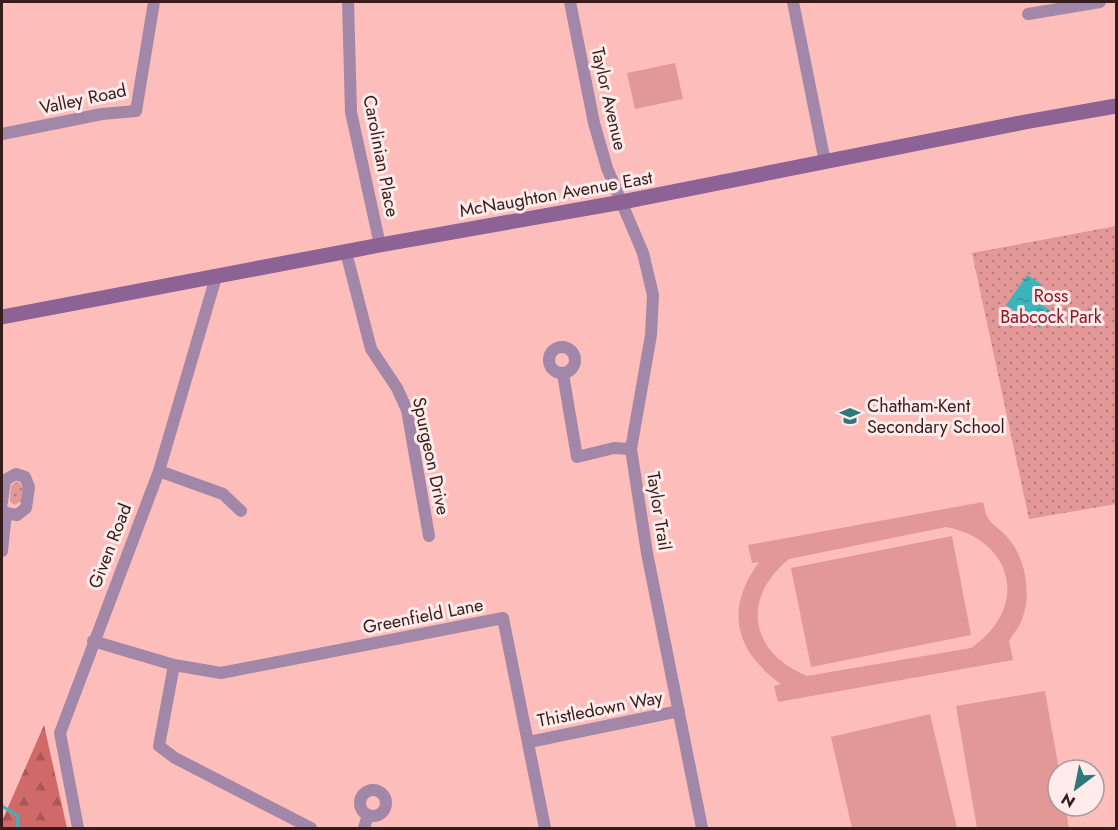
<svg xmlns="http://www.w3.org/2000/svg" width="1118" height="830" font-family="Jost,sans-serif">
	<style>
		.grass { fill: url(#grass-dots) }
		.forest { fill: url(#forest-firs) }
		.garden { fill: #e19896; fill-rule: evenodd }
		.water { fill: url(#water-ripples) }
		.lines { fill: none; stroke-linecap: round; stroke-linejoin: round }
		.stream { stroke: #3cb4bc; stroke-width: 3 }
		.street { stroke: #a387a8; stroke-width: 12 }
		.secondary { stroke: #8c6394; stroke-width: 15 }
		.labels { text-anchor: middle; stroke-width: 6; stroke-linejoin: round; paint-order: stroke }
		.street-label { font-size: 18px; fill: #351d1c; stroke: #ffebe9 }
		.park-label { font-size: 18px; fill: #921124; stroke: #ffebe9 }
		.poi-label { font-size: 18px; fill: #351d1c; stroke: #ffebe9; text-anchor: start }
	</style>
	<defs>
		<pattern id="grass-dots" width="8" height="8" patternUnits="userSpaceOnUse" patternTransform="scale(1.5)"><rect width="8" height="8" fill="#e19896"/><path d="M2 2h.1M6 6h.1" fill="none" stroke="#b77b7a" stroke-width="1.8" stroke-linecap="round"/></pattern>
		<pattern id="forest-firs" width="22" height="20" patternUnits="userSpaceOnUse" patternTransform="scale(1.5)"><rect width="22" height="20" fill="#d06a6a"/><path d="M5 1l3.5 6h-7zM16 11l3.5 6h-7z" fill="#aa5756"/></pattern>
		<pattern id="water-ripples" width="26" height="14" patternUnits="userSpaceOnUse" patternTransform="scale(1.5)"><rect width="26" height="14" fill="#3cb4bc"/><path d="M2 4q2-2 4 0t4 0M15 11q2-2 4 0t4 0" fill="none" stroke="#339298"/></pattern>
	</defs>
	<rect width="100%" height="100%" fill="#fdbdba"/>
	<path class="grass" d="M1116,226V504L1029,519L972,253Z
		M18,481L23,488L21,501L14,505L10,501L11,486Z"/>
	<path class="forest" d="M44,725L67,828H2V821Z"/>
	<path class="garden" d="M675,63L683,99L635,109L627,73Z
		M983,502C988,527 993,521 1008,538C1027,560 1033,600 1019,626C1016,631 1012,636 1009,641L1013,660L778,702L774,686L781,684C735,651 724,610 759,562L752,563L748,545ZM946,527C1014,540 1030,608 971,648L807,676C749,652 741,598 789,559Z
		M952,536L971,635L811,667L791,568Z
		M1045,691L1059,770L1058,806H1065L1069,828H977L956,706Z
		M930,714L957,828H852L831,737Z"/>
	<path class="water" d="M1027,275L1041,284L1032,298L1051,311L1040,328L1006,305Z"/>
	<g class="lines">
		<path class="stream" d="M2,806L18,816L17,828"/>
		<path class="street" d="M348,2L351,112L380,245
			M570,2L594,123L607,168L643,253L653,295L651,335L631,449L647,553L702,828
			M793,2L825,162
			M1028,14L1100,2
			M2,134L102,114L136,111L154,2
			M346,252L371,349L397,388L407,410L429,536
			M549 360a13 13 0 1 1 26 0a13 13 0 1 1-26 0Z
			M563,374L577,457L614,448L631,449
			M159,471L223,494L241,511
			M2,502L5,480L16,474L25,477L29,487L26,508L17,515L6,513
			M2,551L6,513L2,509
			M93,641L174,665L221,673L503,618L545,828
			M174,665L159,746L175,758L311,828
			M529,742L679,711
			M360 803a13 13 0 1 1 26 0a13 13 0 1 1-26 0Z
			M78,828L60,733L159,471L216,277
			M364,828L368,815"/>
		<path class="secondary" d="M2,317L380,245L622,202L1025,122L1116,106"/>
	</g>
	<defs>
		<g id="school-bare" transform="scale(1.62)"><path d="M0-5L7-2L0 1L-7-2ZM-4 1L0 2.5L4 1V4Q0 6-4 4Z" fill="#2e787d" stroke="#ffebe9" stroke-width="2.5" paint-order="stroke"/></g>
	</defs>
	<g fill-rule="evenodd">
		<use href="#school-bare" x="850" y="416"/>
	</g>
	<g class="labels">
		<g class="street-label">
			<text transform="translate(83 99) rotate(-12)" y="6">Valley Road</text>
			<text transform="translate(609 99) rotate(77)" y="6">Taylor Avenue</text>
			<text transform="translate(381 156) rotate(79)" y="6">Carolinian Place</text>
			<text transform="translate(556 194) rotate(-10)" y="6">McNaughton Avenue East</text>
			<text transform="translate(431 456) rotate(78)" y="6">Spurgeon Drive</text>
			<text transform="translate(659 511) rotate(81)" y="6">Taylor Trail</text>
			<text transform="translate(110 546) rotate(-69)" y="6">Given Road</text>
			<text transform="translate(423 616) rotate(-11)" y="6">Greenfield Lane</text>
			<text transform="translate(600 709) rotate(-11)" y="6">Thistledown Way</text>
		</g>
		<g class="park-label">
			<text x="1051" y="302">Ross<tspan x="1051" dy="21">Babcock Park</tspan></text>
		</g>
		<g class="poi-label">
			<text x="867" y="412">Chatham-Kent<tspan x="867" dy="21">Secondary School</tspan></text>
		</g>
	</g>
	<rect width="1118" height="830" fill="none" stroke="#351d1c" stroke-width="6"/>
	<g transform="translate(1076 788) rotate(212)"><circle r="28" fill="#ffebe9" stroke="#ae9997" stroke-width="1.5"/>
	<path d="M0-4.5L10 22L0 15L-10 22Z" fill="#2e787d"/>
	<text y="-9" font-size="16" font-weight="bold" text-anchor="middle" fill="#351d1c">N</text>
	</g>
</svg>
